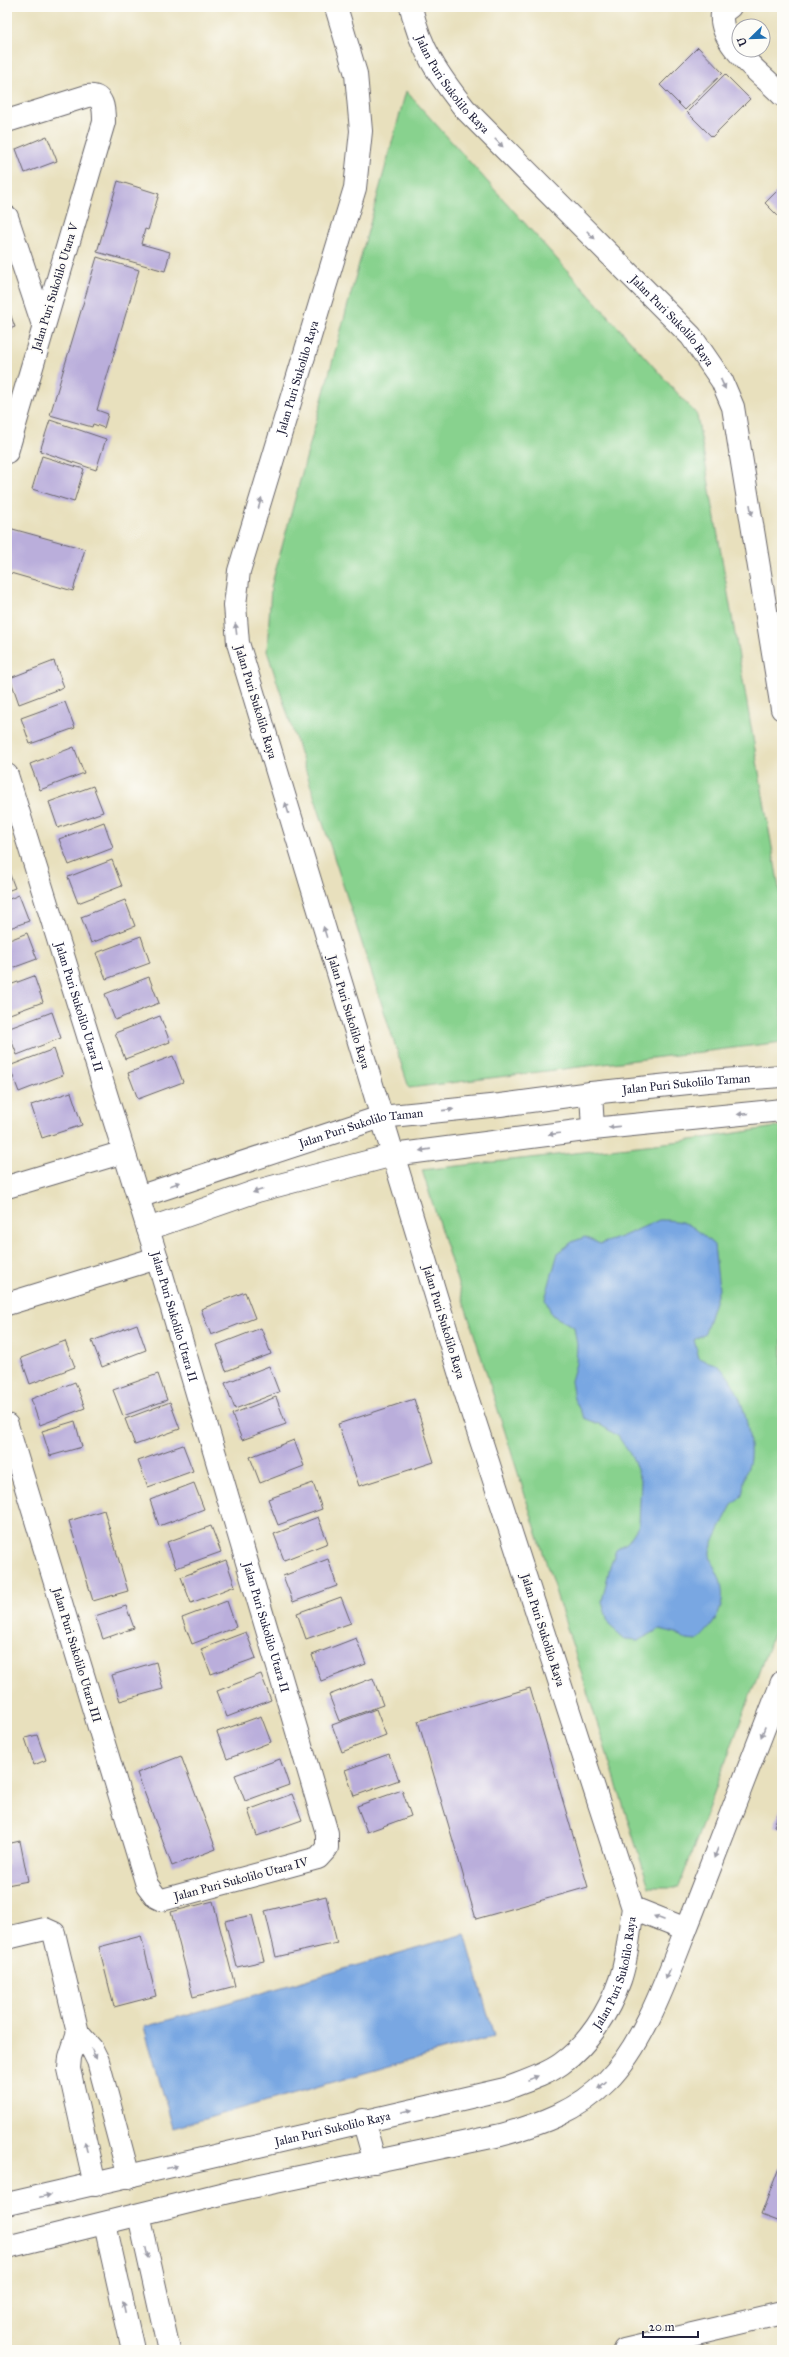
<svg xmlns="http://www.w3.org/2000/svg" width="789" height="2357" font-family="'IM FELL Great Primer',serif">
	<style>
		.green { fill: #88d28e; stroke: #557a64 }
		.water { fill: #79a7e2; stroke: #4e648e }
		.building { fill: #baaedb }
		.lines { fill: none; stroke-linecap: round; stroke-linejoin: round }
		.minor-casing { stroke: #676468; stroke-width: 24 }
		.minor { stroke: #fff; stroke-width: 22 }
		.oneway { fill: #9c9ca7 }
		.labels { text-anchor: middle; stroke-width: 3.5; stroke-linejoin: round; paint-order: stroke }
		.street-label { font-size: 12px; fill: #22223b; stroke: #fdfcf7 }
	</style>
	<rect width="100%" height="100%" fill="#fdfcf7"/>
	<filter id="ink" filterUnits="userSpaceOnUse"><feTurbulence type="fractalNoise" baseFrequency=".025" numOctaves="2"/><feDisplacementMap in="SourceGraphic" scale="8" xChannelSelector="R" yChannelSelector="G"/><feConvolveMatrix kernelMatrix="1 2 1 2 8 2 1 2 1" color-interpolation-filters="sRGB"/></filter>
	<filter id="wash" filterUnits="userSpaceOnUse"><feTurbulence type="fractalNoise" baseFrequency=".012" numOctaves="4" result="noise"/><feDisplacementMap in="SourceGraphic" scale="16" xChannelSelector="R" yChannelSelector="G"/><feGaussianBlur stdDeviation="0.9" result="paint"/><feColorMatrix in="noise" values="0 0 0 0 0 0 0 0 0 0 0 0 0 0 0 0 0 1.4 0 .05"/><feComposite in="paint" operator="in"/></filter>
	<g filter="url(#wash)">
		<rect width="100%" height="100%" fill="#e8e0bd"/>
		<path class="green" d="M406,91L697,415L782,905V1042L409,1088L267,651L271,587Z
			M782,1126V1610L679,1887H649L422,1170L691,1140Z"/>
		<path class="water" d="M659,1220C690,1220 692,1226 714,1245L719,1289L705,1333L694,1340L699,1358C705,1362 713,1362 718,1366C740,1382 752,1432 750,1458C750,1464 746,1470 745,1476C743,1482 744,1491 741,1497C739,1500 735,1502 732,1505C729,1510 710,1547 710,1551C709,1560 716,1569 719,1577C729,1604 716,1623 697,1641L686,1640L676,1633L660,1629L639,1640L625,1639L609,1625L602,1601L610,1567L616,1550L628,1542L639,1525L641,1480L632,1457L618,1436L599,1424L584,1418L574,1399L571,1381L576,1363L577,1345L574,1327L552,1315L545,1299L558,1253L572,1242L585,1237L600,1244L621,1237Z
			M465,1934L494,2036L173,2128L144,2027Z"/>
		<g id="blocks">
			<path class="building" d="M698,47L723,73L685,110L660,85Z
				M725,74L750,99L712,137L687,112Z
				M47,136L57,161L25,173L16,149Z
				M118,181L159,194L148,230L145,229L141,244L170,252L165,271L97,252Z
				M782,186V220L765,203Z
				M97,257L139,270L97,410L108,414L104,428L93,424L92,427L50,415Z
				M7,305L15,327L7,330Z
				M50,420L106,439L96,470L40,451Z
				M42,456L84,469L74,502L32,489Z
				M9,528L85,549L73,591L7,572Z
				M54,661L64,687L19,704L10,678Z
				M65,702L75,728L30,744L21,718Z
				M74,747L84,773L40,790L30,764Z
				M93,786L103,812L58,828L49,802Z
				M104,822L113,848L69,865L59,839Z
				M112,860L122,886L78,903L68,877Z
				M7,867L15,888L7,891Z
				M19,895L29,921L7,929V900Z
				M125,900L135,926L91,943L81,917Z
				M27,933L37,959L7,970V941Z
				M141,936L150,963L106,979L96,953Z
				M34,976L43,1002L7,1015V986Z
				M149,977L159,1003L115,1020L105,994Z
				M52,1012L61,1038L17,1055L7,1029Z
				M160,1016L170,1042L125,1059L115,1033Z
				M54,1049L63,1075L19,1092L9,1066Z
				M173,1056L183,1082L138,1099L128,1073Z
				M71,1092L82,1125L42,1138L31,1105Z
				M245,1292L255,1318L211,1335L201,1309Z
				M137,1324L146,1350L102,1367L92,1341Z
				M261,1328L271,1354L226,1371L217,1345Z
				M65,1341L75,1367L30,1384L21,1358Z
				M269,1366L279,1392L235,1409L225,1383Z
				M158,1374L167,1400L123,1416L113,1390Z
				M75,1382L85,1408L40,1425L31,1399Z
				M276,1397L286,1424L242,1440L232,1414Z
				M414,1399L434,1462L359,1486L338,1424Z
				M170,1402L180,1429L135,1445L125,1419Z
				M75,1421L82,1447L50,1456L42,1431Z
				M294,1440L304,1466L260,1483L250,1457Z
				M183,1445L193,1471L148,1487L138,1461Z
				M194,1483L204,1509L159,1526L150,1500Z
				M313,1483L322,1509L278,1525L268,1499Z
				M104,1510L128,1591L93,1601L69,1521Z
				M318,1517L328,1543L284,1560L274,1534Z
				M211,1526L221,1552L176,1568L167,1542Z
				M328,1559L337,1586L293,1602L283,1576Z
				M226,1560L235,1586L191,1603L181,1577Z
				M341,1597L351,1623L306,1639L297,1613Z
				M227,1601L236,1627L192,1644L182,1618Z
				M126,1606L134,1628L103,1639L95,1616Z
				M246,1632L256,1658L211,1674L201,1649Z
				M356,1638L366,1664L321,1681L312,1655Z
				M156,1662L163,1689L120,1701L112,1675Z
				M261,1674L271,1700L227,1717L217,1691Z
				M373,1678L383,1705L339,1721L329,1695Z
				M530,1688L588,1887L476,1919L418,1721Z
				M376,1709L386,1735L342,1752L332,1725Z
				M261,1716L271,1742L227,1759L217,1732Z
				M37,1735L46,1760L34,1765L25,1738Z
				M389,1754L399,1780L354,1796L345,1770Z
				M181,1756L216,1849L172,1866L137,1773Z
				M280,1759L289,1785L245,1801L235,1775Z
				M402,1790L411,1816L367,1832L357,1806Z
				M292,1794L302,1820L257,1836L248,1810Z
				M782,1804V1829L774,1826Z
				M20,1841L28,1881L7,1885V1844Z
				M326,1896L337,1943L276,1957L265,1911Z
				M213,1901L235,1986L193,1997L171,1912Z
				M252,1915L264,1961L237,1967L225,1921Z
				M141,1936L156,1996L114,2007L99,1947Z
				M782,2160V2223L761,2215Z"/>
		</g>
	</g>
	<g filter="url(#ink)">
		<use href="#blocks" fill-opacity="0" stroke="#676468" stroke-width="1"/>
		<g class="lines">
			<g class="minor-casing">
				<g id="minor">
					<path id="s1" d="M411,7C420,49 439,76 465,109L691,336L722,381L733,407L782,709"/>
					<path d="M730,7L722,13C718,44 762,74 782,95"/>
					<path d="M7,121L87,96C104,94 104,109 104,122L7,452"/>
					<path d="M7,217L43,325"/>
					<path id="s2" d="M7,775L157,1258L327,1833V1848L318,1858L162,1900L156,1897L147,1885L7,1425"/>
					<path d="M591,1093L593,1129"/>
					<path d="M7,1187L124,1152"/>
					<path id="s3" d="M138,1197L381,1117L500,1105L591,1093L708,1081L782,1076"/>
					<path d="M148,1229L257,1191L393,1155L593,1129L782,1110"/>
					<path d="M7,1304L157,1258"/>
					<path d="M633,1908L686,1929"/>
					<path d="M7,1938L45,1929L54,1933L78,2033"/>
					<path d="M363,2120L375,2162"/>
					<path d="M95,2185L69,2069L70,2057L78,2033L92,2049L98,2061L129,2177"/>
					<path id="s4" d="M7,2204L505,2089C523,2082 544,2076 561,2064C588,2045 609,2012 620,1980C628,1958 629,1931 633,1908L463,1385L238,643L235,605L239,571L355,188L361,131L356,74L336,7"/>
					<path d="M139,2215L169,2350"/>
					<path d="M105,2224L133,2350"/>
					<path d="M7,2247L237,2190L501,2135C541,2124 578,2111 607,2081C647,2041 671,1966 692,1914C722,1837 752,1759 782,1682"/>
					<path d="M624,2350L782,2313"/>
				</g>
			</g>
			<use href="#minor" class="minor"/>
		</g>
		<defs><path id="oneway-solid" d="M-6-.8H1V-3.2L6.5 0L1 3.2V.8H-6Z"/></defs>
		<g class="oneway">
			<use href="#oneway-solid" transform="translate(499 143) rotate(45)"/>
			<use href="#oneway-solid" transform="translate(591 235) rotate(45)"/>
			<use href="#oneway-solid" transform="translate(723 384) rotate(65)"/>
			<use href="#oneway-solid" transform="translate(260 503) rotate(-73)"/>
			<use href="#oneway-solid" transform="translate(751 510) rotate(80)"/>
			<use href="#oneway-solid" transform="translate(236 629) rotate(-97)"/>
			<use href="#oneway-solid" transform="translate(287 808) rotate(-107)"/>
			<use href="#oneway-solid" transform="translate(325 932) rotate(-107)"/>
			<use href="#oneway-solid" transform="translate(448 1110) rotate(-6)"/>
			<use href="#oneway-solid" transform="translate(743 1114) rotate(175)"/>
			<use href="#oneway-solid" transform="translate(614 1127) rotate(174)"/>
			<use href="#oneway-solid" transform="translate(554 1134) rotate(173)"/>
			<use href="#oneway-solid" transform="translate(425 1150) rotate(172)"/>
			<use href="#oneway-solid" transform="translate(175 1184) rotate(-19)"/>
			<use href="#oneway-solid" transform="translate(258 1191) rotate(163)"/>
			<use href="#oneway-solid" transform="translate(763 1732) rotate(111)"/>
			<use href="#oneway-solid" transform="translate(716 1853) rotate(111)"/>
			<use href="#oneway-solid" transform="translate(659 1918) rotate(-159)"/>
			<use href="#oneway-solid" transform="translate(668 1974) rotate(114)"/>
			<use href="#oneway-solid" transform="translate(94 2054) rotate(63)"/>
			<use href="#oneway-solid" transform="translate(533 2078) rotate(-22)"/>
			<use href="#oneway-solid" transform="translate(602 2085) rotate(139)"/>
			<use href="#oneway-solid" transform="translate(407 2111) rotate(-12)"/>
			<use href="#oneway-solid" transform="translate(86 2147) rotate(-103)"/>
			<use href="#oneway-solid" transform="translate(172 2167) rotate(-14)"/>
			<use href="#oneway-solid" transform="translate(45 2196) rotate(-12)"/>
			<use href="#oneway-solid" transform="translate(147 2253) rotate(78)"/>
			<use href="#oneway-solid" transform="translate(124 2307) rotate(-102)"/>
		</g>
	</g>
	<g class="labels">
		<g class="street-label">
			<text dy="4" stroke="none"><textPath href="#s1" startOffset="89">Jalan Puri Sukolilo Raya</textPath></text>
			<text transform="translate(55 287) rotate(-73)" y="4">Jalan Puri Sukolilo Utara V</text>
			<text dy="4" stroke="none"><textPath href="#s1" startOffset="413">Jalan Puri Sukolilo Raya</textPath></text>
			<text dy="4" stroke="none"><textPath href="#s4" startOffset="2350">Jalan Puri Sukolilo Raya</textPath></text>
			<text transform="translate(256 702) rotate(73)" y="4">Jalan Puri Sukolilo Raya</text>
			<text dy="4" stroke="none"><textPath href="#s2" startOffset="243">Jalan Puri Sukolilo Utara II</textPath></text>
			<text transform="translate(349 1012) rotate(73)" y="4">Jalan Puri Sukolilo Raya</text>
			<text dy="4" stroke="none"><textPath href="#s3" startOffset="563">Jalan Puri Sukolilo Taman</textPath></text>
			<text dy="4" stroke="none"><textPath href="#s3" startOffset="234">Jalan Puri Sukolilo Taman</textPath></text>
			<text dy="4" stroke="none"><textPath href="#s2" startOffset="567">Jalan Puri Sukolilo Utara II</textPath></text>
			<text transform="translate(444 1322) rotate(73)" y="4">Jalan Puri Sukolilo Raya</text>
			<text dy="4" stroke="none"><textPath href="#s2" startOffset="891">Jalan Puri Sukolilo Utara II</textPath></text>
			<text transform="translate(543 1630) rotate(72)" y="4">Jalan Puri Sukolilo Raya</text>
			<text transform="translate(77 1655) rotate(73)" y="4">Jalan Puri Sukolilo Utara III</text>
			<text transform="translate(241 1879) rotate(-15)" y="4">Jalan Puri Sukolilo Utara IV</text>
			<text dy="4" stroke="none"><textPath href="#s4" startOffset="682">Jalan Puri Sukolilo Raya</textPath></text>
			<text dy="4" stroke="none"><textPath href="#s4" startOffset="334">Jalan Puri Sukolilo Raya</textPath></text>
		</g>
	</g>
	<rect width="789" height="2357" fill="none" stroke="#fdfcf7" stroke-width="24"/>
	<g transform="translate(751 38) rotate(247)"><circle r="19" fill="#fdfcf7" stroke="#a5a5ac"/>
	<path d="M0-3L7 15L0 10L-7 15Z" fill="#1f6fb2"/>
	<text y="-6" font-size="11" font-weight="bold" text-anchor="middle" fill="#22223b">U</text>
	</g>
	<path d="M643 2331v6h55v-6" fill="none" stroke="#22223b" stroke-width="2"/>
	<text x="649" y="2331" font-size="12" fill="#22223b" stroke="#fdfcf7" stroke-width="3" paint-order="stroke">20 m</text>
</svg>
